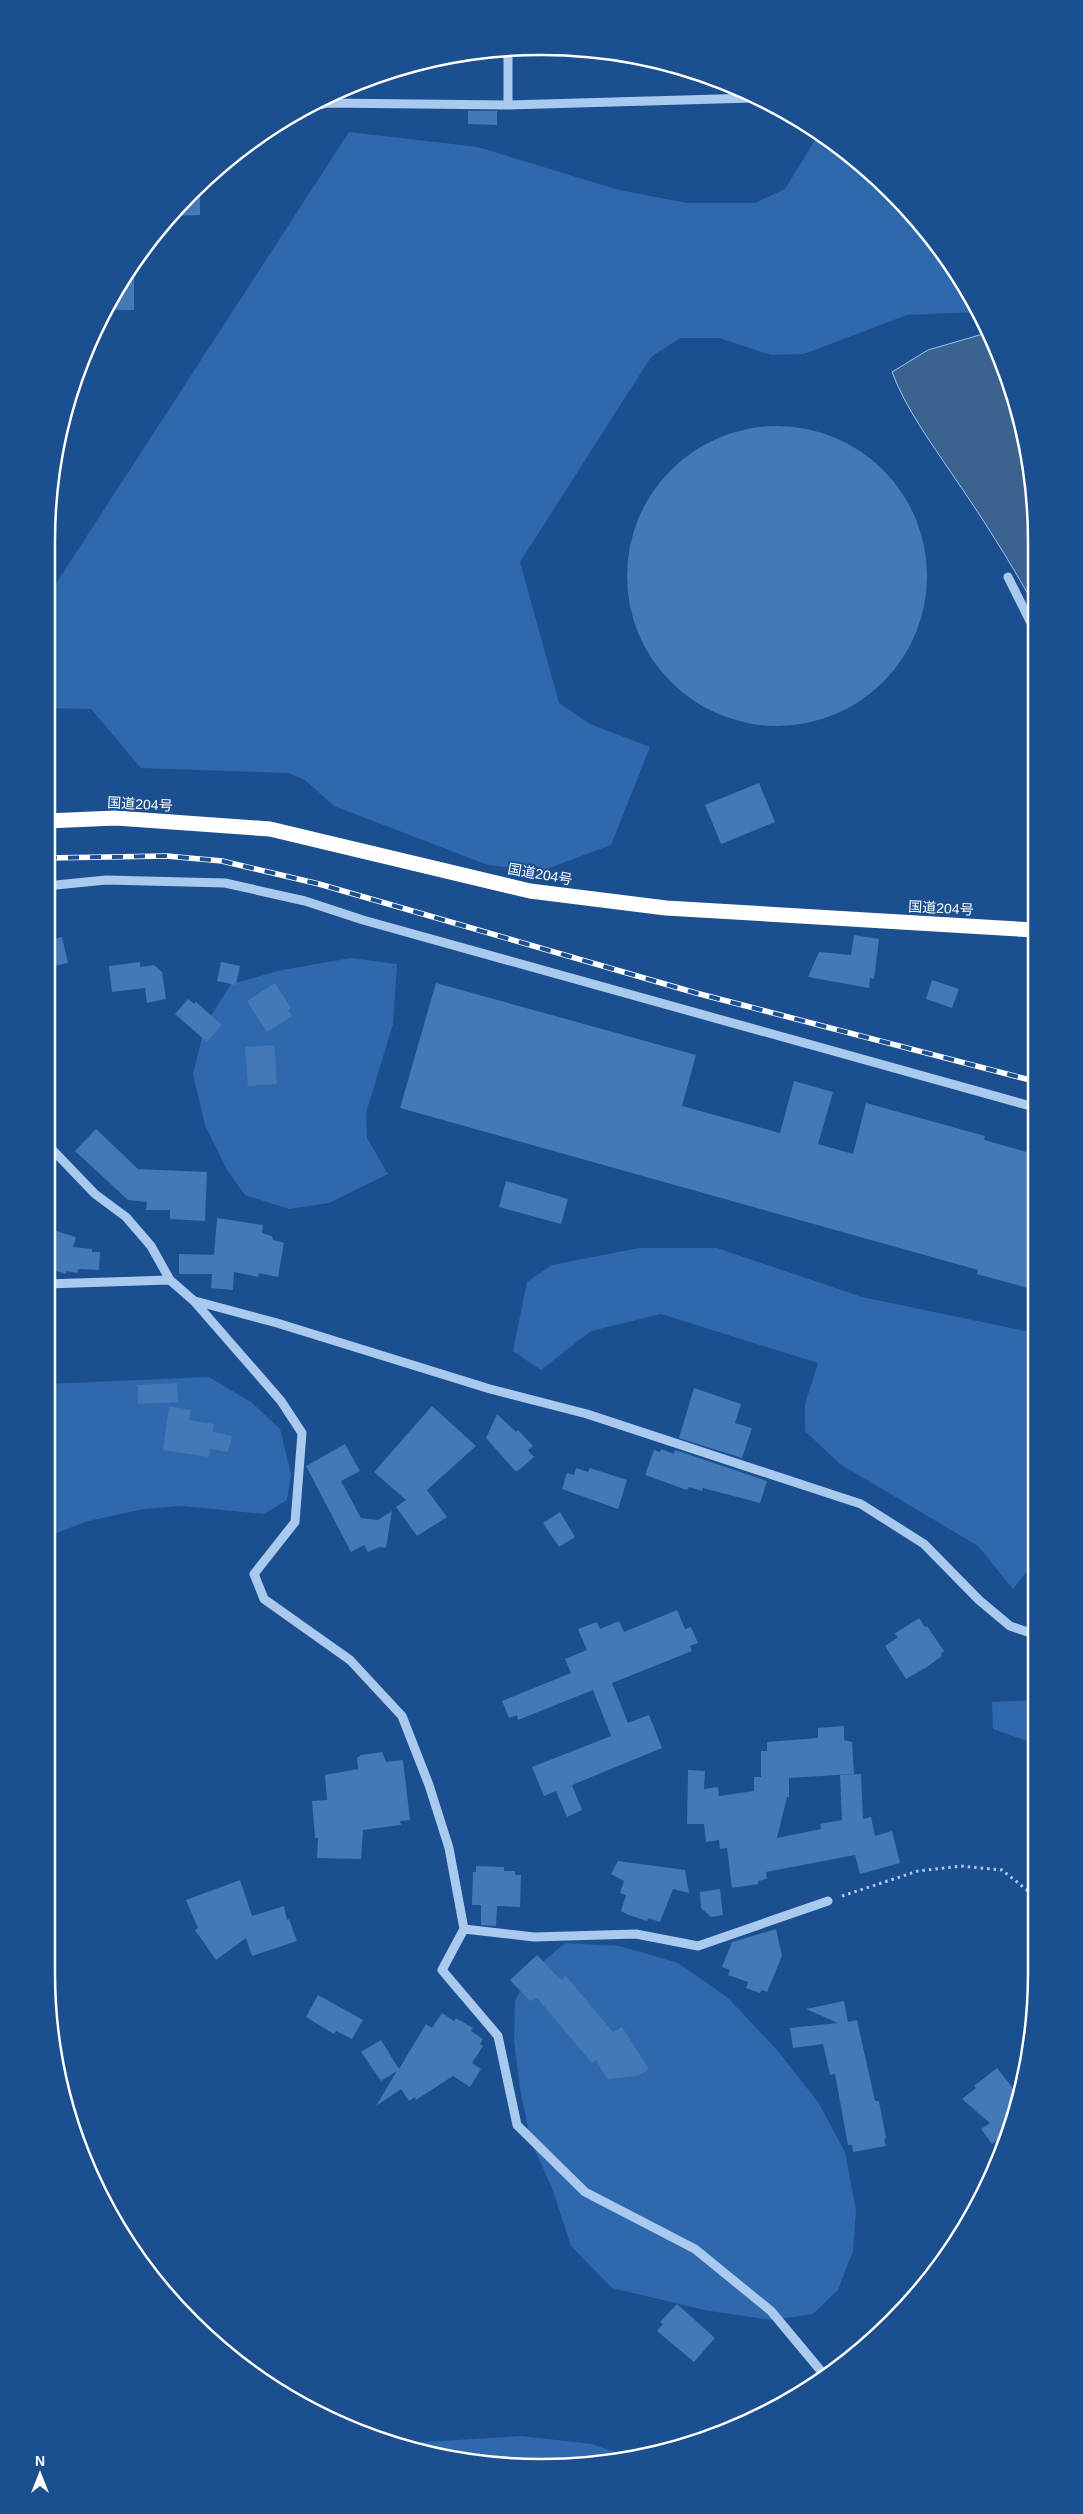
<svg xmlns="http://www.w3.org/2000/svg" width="1083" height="2514" font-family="Helvetica,'Noto Sans JP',sans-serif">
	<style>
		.green { fill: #2e69ad }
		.water { fill: #3c6290; stroke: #9cc4f0 }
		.building { fill: #4478b7 }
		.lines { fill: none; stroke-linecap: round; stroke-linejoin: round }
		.path { stroke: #a9c9ee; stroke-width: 3; stroke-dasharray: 2.5 4; stroke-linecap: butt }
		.minor { stroke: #a9c9ee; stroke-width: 9 }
		.highway { stroke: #fff; stroke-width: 15 }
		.rail-casing { stroke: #fff; stroke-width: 5.5 }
		.rail { stroke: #1b4f8f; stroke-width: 4; stroke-dasharray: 11; stroke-linecap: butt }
		.labels { text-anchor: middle; stroke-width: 4; stroke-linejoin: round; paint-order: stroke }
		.street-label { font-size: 14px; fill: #fff; stroke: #1b4f8f }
		.rim { fill: none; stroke: #fff; stroke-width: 2.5 }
	</style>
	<rect width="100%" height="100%" fill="#1b4f8f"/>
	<path class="green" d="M349,132L478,147L619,190L687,203H755L785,189L820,132L914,215L979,312L907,315L804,354L771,355L719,338H680L651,357L520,562L559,703L590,724L650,747L611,845L541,871L488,865L334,806L305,780L288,773L141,768L91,709L46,708V599Z
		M351,958L397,964L393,1024L366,1113L367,1138L388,1174L329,1203L289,1209L245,1195L227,1170L205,1125L193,1074L205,1025L231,984L282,970Z
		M639,1248H717L862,1297L1035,1333L1036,1560L1013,1589L978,1546L840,1464L805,1431V1404L818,1363L661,1314L591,1331L541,1370L513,1351L527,1282L552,1265Z
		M209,1377L251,1402L280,1429L291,1474L287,1500L264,1514L182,1506L144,1509L88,1521L46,1537V1384Z
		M1036,1700V1744L993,1729L992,1702Z
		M565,1943L620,1946L678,1963L727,1997L777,2050L818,2102L845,2152L856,2210L853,2251L838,2290L813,2314L772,2320L709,2311L612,2288L571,2246L552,2188L531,2142L520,2089L514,2042L515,2001L529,1974Z
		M521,2436L592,2444L632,2458L606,2463L541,2468L445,2458L392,2444Z"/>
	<path class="water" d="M990,332L1011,383L1032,477L1033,603C1008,558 981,516 952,474C930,441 906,409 892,372L928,350Z"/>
	<path class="building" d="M468,111H497V125L468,124Z
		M200,186V215L169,216V215Z
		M134,264V310H105L113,294Z
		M627 576a150 150 0 1 1 300 0a150 150 0 1 1-300 0Z
		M759,783L775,822L721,844L705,805Z
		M854,935L879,939L874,979L870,978L869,988L808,977L819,952L851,955Z
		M62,937L68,963L46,968V941Z
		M140,962V967L154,965L162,972L166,999L147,1003L145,988L112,992L109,966Z
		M221,962L240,966L236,985L217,981Z
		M932,980L959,989L952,1008L926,999Z
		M275,983L291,1008L288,1010L292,1016L267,1032L247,1001Z
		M436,983L696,1055L682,1106L780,1133L794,1081L833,1092L818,1144L853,1154L866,1103L985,1136L984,1140L1034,1154L1035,1290L977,1274L978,1270L400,1108Z
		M188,999L194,1004L196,1002L222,1025L207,1042L175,1014Z
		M274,1045L277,1084L248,1086L245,1047Z
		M96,1129L138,1169L207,1172L205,1221L170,1219V1210H146L147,1202L128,1200L75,1151Z
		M506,1181L568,1199L561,1224L499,1207Z
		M217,1218L263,1225L262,1233L272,1236L273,1240L284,1243L278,1277L259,1273L258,1277L234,1272L233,1290L211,1288L212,1274H179V1254L214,1255Z
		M46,1228L76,1237L73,1247L92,1249V1252H100L99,1270L78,1269L77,1273L66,1271V1274L46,1268Z
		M177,1383L178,1402L138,1404V1385Z
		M694,1388L741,1404L735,1423L752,1428L742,1458L679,1438Z
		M169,1406L191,1410L189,1420L214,1424L213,1432L232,1436L228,1452L210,1449L209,1457L163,1450Z
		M432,1406L476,1446L427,1490L447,1517L417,1536L396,1507L406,1500L374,1472Z
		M497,1414L516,1432L518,1430L533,1446L528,1450L534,1457L519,1470L515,1471L486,1438Z
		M345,1444L360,1471L341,1481L361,1518L378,1520L392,1511L386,1548L379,1547L368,1552L364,1545L351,1552L306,1466Z
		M661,1449L674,1454L675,1450L767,1481L760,1503L703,1488L702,1491L689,1487L687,1490L645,1475L654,1450L660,1452Z
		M576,1468L588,1472L590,1468L627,1480L618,1509L562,1489L567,1473L574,1475Z
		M560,1512L575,1537L559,1547L543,1523Z
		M677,1610L685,1629L691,1627L698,1643L690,1646L692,1651L612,1683L628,1723L649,1715L662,1748L572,1785L582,1810L567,1817L556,1791L544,1796L532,1767L611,1736L593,1690L518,1720L517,1715L509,1718L502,1701L571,1673L565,1659L587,1650L578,1629L597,1622L600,1629L619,1621L624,1632Z
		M919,1618L925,1627L927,1626L944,1651L941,1653L942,1656L927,1667L906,1679L885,1646L898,1637L894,1634Z
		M844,1726V1740L852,1742L854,1774L789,1778V1797H787L777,1838L821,1829L820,1824L842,1820L840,1775L861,1774L863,1819L871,1817L875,1836L892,1831L900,1863L860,1874L855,1855L766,1872L767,1879L758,1881V1884L732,1888L727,1848L720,1849L719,1840L706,1842L704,1824H687L688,1770L705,1771L704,1789L718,1787L719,1796L754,1791V1777H761V1751H767V1742L818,1738V1728Z
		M382,1752L386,1762L403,1760L410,1820L400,1821L401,1825L363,1830L361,1859L317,1858L318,1838H315L312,1801L327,1800L325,1775L358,1769L357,1758L361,1755Z
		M618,1861L685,1870L689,1893L673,1889L660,1922L648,1918L647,1921L629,1915L621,1911L626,1895L620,1893L624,1881L611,1874Z
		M476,1866L504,1867V1871H515V1875H521L520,1907L497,1906L496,1926L481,1925V1905H472L473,1872H476Z
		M240,1880L252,1916L284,1906L287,1920L289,1919L297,1941L252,1956L246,1938L216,1960L195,1930L198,1928L186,1900Z
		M720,1889L723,1915L711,1917L701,1908L700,1892Z
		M776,1929L782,1956L767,1992L762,1990L760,1993L746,1988L748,1982L728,1975L730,1970L722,1967L732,1942Z
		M537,1955L561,1980L566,1976L613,2032L622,2027L649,2069L638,2076L607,2079L596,2060L592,2063L537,1998L530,2001L510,1980Z
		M318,1995L363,2020L352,2039L336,2031L334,2034L306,2017Z
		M844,2001L848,2022L857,2020L875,2101H879L886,2138L884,2139L886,2146L853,2152L852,2145H848L835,2074L830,2075L823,2044L793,2048L790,2028L838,2023L806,2009Z
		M442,2013L454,2021L456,2018L473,2028L471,2031L483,2039L480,2044L483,2046L472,2063L481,2069L470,2087L453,2076L416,2100L415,2097L409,2101L401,2089L376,2106L397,2071L381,2081L361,2052L381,2040L399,2069L426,2024L432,2028Z
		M997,2068L1020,2097L1004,2146L1000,2139L992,2144L981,2129L990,2123L962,2099L976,2088L974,2086Z
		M677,2304L715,2338L694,2362L657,2331L663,2324L660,2322Z"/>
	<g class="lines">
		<path class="path" d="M842,1896L918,1871L961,1866L1002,1870L1037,1898"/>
		<path class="minor" d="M508,105V48
			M307,107L328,103L508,105L753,98
			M1008,577L1033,627
			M46,886L106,880L225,883L305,901L363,920L1034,1107
			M46,1143L95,1194L126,1217L151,1246L170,1280L194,1301L281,1401L302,1433L295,1522L254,1574L264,1599L350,1660L402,1716L429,1785L449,1848L464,1929L442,1970L498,2036L517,2125L585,2192L695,2249L771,2311L826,2377
			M46,1284L170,1280
			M195,1301L277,1323L490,1389L587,1414L861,1504L924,1544L979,1600L1010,1626L1036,1635
			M464,1929L534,1937L636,1934L698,1946L828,1901"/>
		<path class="highway" d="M46,821L116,818L270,829L530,891L666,908L1034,930"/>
		<g class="rail-casing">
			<path id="rail" d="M46,858L167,856L222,861L319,884L696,993L1034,1081"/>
		</g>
		<use href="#rail" class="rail"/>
	</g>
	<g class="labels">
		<g class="street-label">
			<text transform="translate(140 804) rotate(3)" y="5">国道204号</text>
			<text transform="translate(540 874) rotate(10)" y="5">国道204号</text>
			<text transform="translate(941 908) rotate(3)" y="5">国道204号</text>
		</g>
	</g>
	<path d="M0 0H1083V2514H0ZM541 55H542A486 486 0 0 1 1028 541V1973A486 486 0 0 1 542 2459H541A486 486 0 0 1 55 1973V541A486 486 0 0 1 541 55Z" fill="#1b4f8f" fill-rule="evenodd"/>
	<path class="rim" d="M541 55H542A486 486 0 0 1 1028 541V1973A486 486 0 0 1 542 2459H541A486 486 0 0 1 55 1973V541A486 486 0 0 1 541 55Z"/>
	<g transform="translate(40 2474)" stroke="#1b4f8f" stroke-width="4" paint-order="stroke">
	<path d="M0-4L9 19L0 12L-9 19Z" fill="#ffffff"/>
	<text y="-8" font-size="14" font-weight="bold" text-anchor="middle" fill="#ffffff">N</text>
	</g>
</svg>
